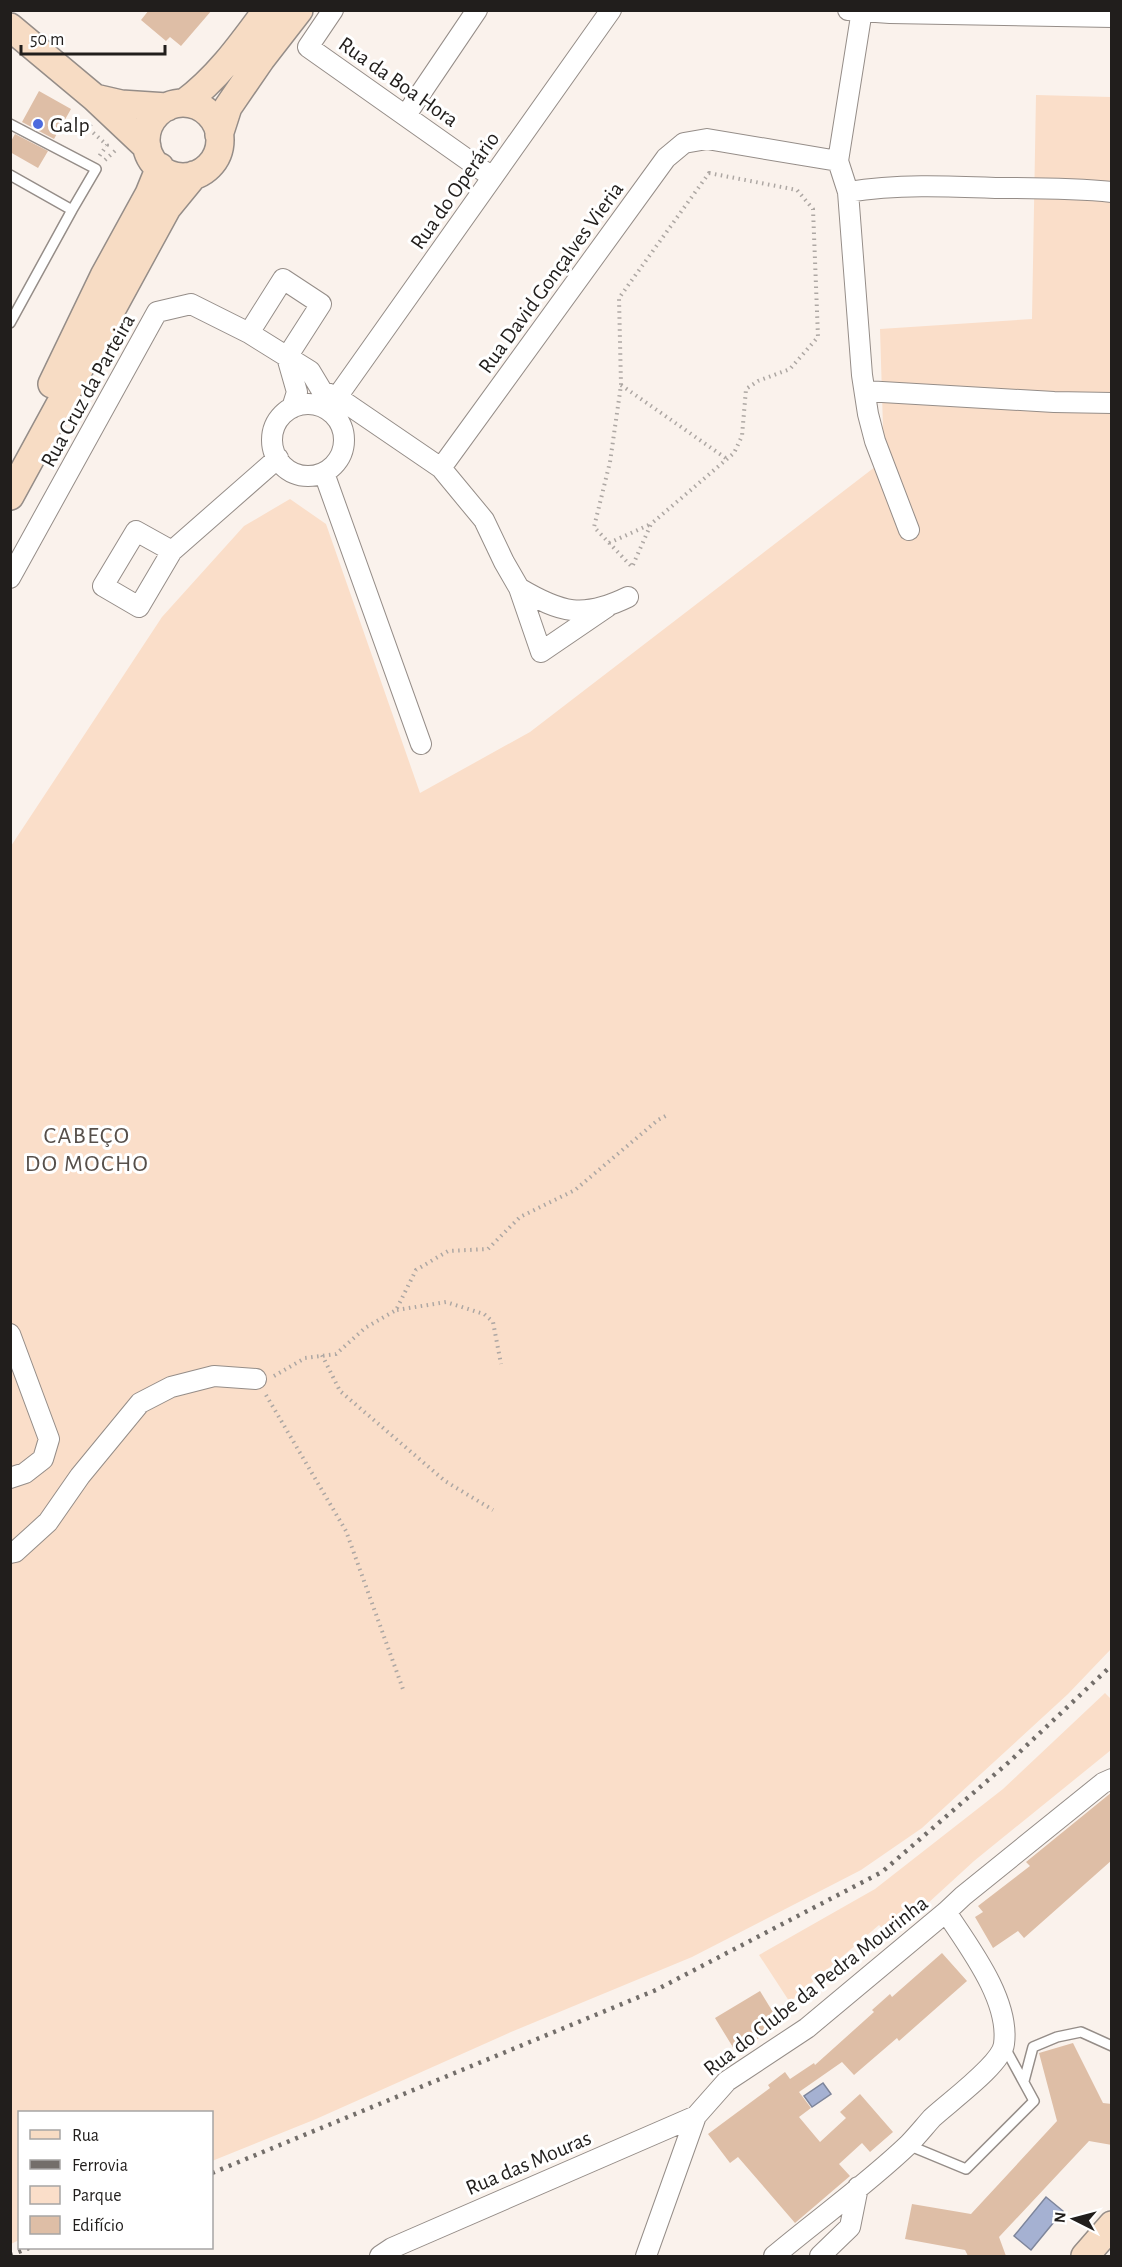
<svg xmlns="http://www.w3.org/2000/svg" width="1122" height="2267" font-family="'Alegreya Sans',sans-serif">
	<style>
		.green { fill: #fadec9 }
		.water { fill: #a5b1d2; stroke: #7d859b; stroke-width: 1.5 }
		.building { fill: #debea6 }
		.lines { fill: none; stroke-linecap: round; stroke-linejoin: round }
		.lane-casing { stroke: #958d88; stroke-width: 12 }
		.street-casing { stroke: #958d88; stroke-width: 22 }
		.secondary-casing { stroke: #958d88; stroke-width: 30 }
		.path { stroke: #ada7a3; stroke-width: 4; stroke-dasharray: 1.5 4.5; stroke-linecap: butt }
		.lane { stroke: #fff; stroke-width: 9 }
		.street { stroke: #fff; stroke-width: 20 }
		.secondary { stroke: #f7dcc4; stroke-width: 27 }
		.rail { stroke: #736e6a; stroke-width: 4.5; stroke-dasharray: 3 6; stroke-linecap: butt }
		.poi-dot { fill: #4d6ade; stroke: #fff; stroke-width: 2 }
		.labels { text-anchor: middle; stroke-width: 6; stroke-linejoin: round; paint-order: stroke }
		.street-label { font-size: 22px; fill: #211e1c; stroke: #fff }
		.poi-label { font-size: 22px; fill: #211e1c; stroke: #fff; text-anchor: start }
		.neighbourhood-label { font-size: 24px; letter-spacing: 1.5px; fill: #564f4a; stroke: #fff }
	</style>
	<rect width="100%" height="100%" fill="#faf2ec"/>
	<path class="green" d="M1036,95L1111,97V1649L1068,1694L922,1828L861,1870L692,1957L511,2032L316,2119L212,2161V2112H20L19,2240L11,2244V846L162,617L244,526L290,499L326,524L420,793L530,732L884,460L880,329L1032,319Z
		M1105,1693L1111,1699V1750L974,1861L891,1937L879,1925L794,1998L791,2004L759,1955L875,1889L1003,1789Z"/>
	<path class="water" d="M823,2083L831,2094L812,2107L804,2096Z
		M1046,2197L1063,2211L1031,2250L1014,2236Z"/>
	<path class="building" d="M149,10H212L181,46L170,37L166,41L141,20Z
		M39,91L71,109L54,139L22,122Z
		M15,134L48,151L38,168L10,152V143Z
		M1112,1792V1860L1024,1938L1018,1931L993,1948L975,1917L983,1912L978,1906L1030,1866L1026,1862Z
		M942,1953L967,1981L899,2041L897,2038L854,2075L842,2062L799,2092L811,2108L799,2117L820,2142L846,2118L840,2112L860,2094L893,2132L870,2152L862,2143L839,2164L850,2176L795,2223L738,2157L730,2163L708,2134L770,2088L768,2085L785,2072L790,2079L814,2063L815,2065L874,2012L872,2010L890,1994L892,1997Z
		M760,1991L779,2022L757,2035L759,2038L740,2050L738,2047L734,2049L715,2018Z
		M1073,2043L1103,2103L1112,2104V2145L1089,2141L1045,2188L999,2237L1006,2256H968L965,2250L905,2239L912,2204L971,2214L1057,2121L1039,2053Z"/>
	<g class="lines">
		<g class="lane-casing">
			<path id="lane" d="M10,124L96,169L72,210
				M10,175L72,210L10,323
				M1024,2081L1033,2047L1057,2037L1081,2032L1112,2046
				M908,2145L966,2169L1034,2101L1004,2046"/>
		</g>
		<g class="street-casing">
			<path id="street" d="M333,10L308,47L492,177
				M848,10L890,13L1112,17
				M406,115L477,10
				M838,161L848,192L862,375L868,414L875,441L909,530
				M838,161L862,10
				M848,192C897,184 946,186 996,188C1034,188 1073,188 1112,192
				M249,333L283,279L321,304L287,357
				M287,357L297,392L292,408
				M322,391L337,397L441,468L666,158L684,143L707,139L838,161
				M865,391L1054,402L1112,403
				M272 440a36 36 0 1 1 72 0a36 36 0 1 1-72 0Z
				M333,409L337,397L611,10
				M441,468L484,520L504,562L519,588
				M324,473L421,744
				M172,551L136,531L103,586L139,607L172,551L278,458
				M10,578L157,312L191,304L249,333L310,371L322,391L324,407
				M607,607L541,652L519,588C561,613 583,619 628,597
				M10,1334L49,1439L43,1459L25,1473L10,1478
				M10,1553L15,1552L48,1522L80,1476L140,1403L171,1387L214,1376L256,1379
				M380,2256L392,2248L696,2116
				M646,2256L696,2116L727,2081L807,2028L946,1912L963,1896L1103,1783L1112,1779
				M774,2256C818,2219 866,2185 908,2145C916,2137 924,2127 932,2118C949,2102 1002,2064 1004,2044C1010,2000 969,1947 946,1912
				M820,2256L850,2227L858,2187"/>
		</g>
		<g class="secondary-casing">
			<path id="secondary" d="M10,27L95,98L147,147
				M95,98L121,104L167,107
				M184,103C218,78 242,44 267,10
				M146 140a37 37 0 1 1 74 0a37 37 0 1 1-74 0Z
				M219,135L228,107L261,59L299,10
				M52,384L104,276L149,194L160,167
				M10,496L167,208L194,175
				M1085,2256L1112,2225"/>
		</g>
		<path class="path" d="M91,124L88,128L107,145L98,158
			M105,160L117,149
			M709,173L797,190L813,209L818,337L790,369L758,381L746,389L742,436L734,453L651,524L632,567L594,527L610,462L621,385L619,298Z
			M621,385L727,459
			M609,543L651,524
			M397,1310L446,1302L484,1314L493,1322L501,1364
			M322,1355L340,1391L445,1481L493,1510
			M274,1376L305,1358L336,1354L365,1328L396,1310L416,1270L448,1251L488,1249L520,1217L575,1190L658,1120L669,1114
			M266,1395L346,1531L404,1692"/>
		<use href="#lane" class="lane"/>
		<use href="#street" class="street"/>
		<use href="#secondary" class="secondary"/>
		<path class="rail" d="M212,2173L656,1990L882,1872L1009,1762L1112,1665
			M10,2255L29,2248"/>
	</g>
	<circle class="poi-dot" cx="38" cy="124" r="6"/>
	<g class="labels">
		<g class="street-label">
			<text transform="translate(399 81) rotate(35)" y="8">Rua da Boa Hora</text>
			<text transform="translate(454 190) rotate(-55)" y="8">Rua do Operário</text>
			<text transform="translate(550 277) rotate(-54)" y="8">Rua David Gonçalves Vieria</text>
			<text transform="translate(87 390) rotate(-61)" y="8">Rua Cruz da Parteira</text>
			<text transform="translate(815 1985) rotate(-38)" y="8">Rua do Clube da Pedra Mourinha</text>
			<text transform="translate(528 2162) rotate(-23)" y="8">Rua das Mouras</text>
		</g>
		<g class="poi-label">
			<text x="50" y="132">Galp</text>
		</g>
		<g class="neighbourhood-label">
			<text x="87" y="1143">CABEÇO<tspan x="87" dy="28">DO MOCHO</tspan></text>
		</g>
	</g>
	<rect width="1122" height="2267" fill="none" stroke="#211e1c" stroke-width="24"/>
	<rect x="18" y="2111" width="195" height="138" fill="#ffffff" stroke="#a6a5a4" stroke-width="1.5"/>
	<rect x="30" y="2130" width="30" height="9" fill="#f7dcc4" stroke="#a6a5a4" stroke-width="1.5"/>
	<text x="72" y="2141" font-size="18" fill="#211e1c">Rua</text>
	<rect x="30" y="2160" width="30" height="9" fill="#736e6a" stroke="#a6a5a4" stroke-width="1.5"/>
	<text x="72" y="2171" font-size="18" fill="#211e1c">Ferrovia</text>
	<rect x="30" y="2186" width="30" height="18" fill="#fadec9" stroke="#a6a5a4" stroke-width="1.5"/>
	<text x="72" y="2201" font-size="18" fill="#211e1c">Parque</text>
	<rect x="30" y="2216" width="30" height="18" fill="#debea6" stroke="#a6a5a4" stroke-width="1.5"/>
	<text x="72" y="2231" font-size="18" fill="#211e1c">Edifício</text>
	<g transform="translate(1074 2219) rotate(276)" stroke="#ffffff" stroke-width="4.5" paint-order="stroke">
	<path d="M0-4.5L10 22L0 15L-10 22Z" fill="#211e1c"/>
	<text y="-9" font-size="16" font-weight="bold" text-anchor="middle" fill="#211e1c">N</text>
	</g>
	<path d="M21 45v9h144v-9" fill="none" stroke="#211e1c" stroke-width="3"/>
	<text x="30" y="45" font-size="18" fill="#211e1c" stroke="#ffffff" stroke-width="4.5" paint-order="stroke">50 m</text>
</svg>
